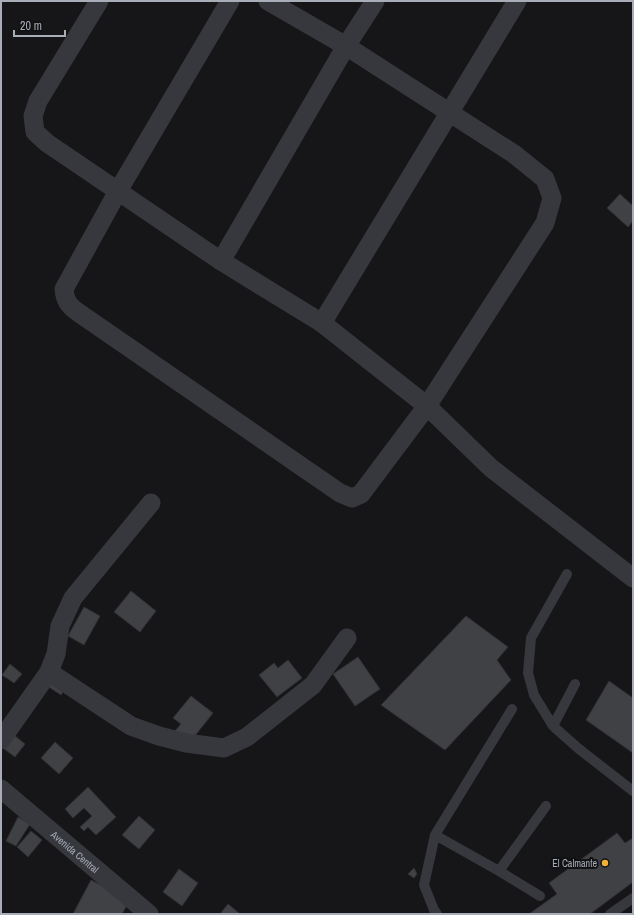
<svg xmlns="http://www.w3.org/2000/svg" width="634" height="915" font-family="'Archivo Narrow',sans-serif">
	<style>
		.building { fill: #404145; stroke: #303034 }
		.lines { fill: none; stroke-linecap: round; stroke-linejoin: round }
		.lane { stroke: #37383d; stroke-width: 10 }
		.street { stroke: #37383d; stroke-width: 19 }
		.poi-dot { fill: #f2b134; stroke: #111113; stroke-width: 1.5 }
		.labels { text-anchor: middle; stroke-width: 4; stroke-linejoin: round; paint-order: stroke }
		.street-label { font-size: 10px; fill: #a8adb8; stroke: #111113 }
		.poi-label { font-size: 10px; fill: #a8adb8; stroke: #111113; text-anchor: end }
	</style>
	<rect width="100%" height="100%" fill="#161618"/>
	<path class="building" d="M620,194L633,206V221L628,227L607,208Z
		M131,591L156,611L140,632L114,612Z
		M84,607L100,616L84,645L68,636Z
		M466,616L508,647L497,660L511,680L445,750L381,705Z
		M358,657L380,689L355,706L333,674Z
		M288,660L302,678L277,697L259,675L274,663L278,668Z
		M10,664L22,674L14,683L2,675Z
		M52,675L67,685L61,695L46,685Z
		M609,681L633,698V753L586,720Z
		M191,696L213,713L190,742L175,731L181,724L173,718Z
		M14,735L25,744L15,757L3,748Z
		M55,742L73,758L59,774L41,758Z
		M88,787L116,817L96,835L88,827L84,831L80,827L92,816L84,808L73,818L65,809Z
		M139,816L155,830L139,849L122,835Z
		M18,817L30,824L16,846L6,841Z
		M31,831L42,840L28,857L17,847Z
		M617,833L625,843L633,838V882L590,914H529L557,894L549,883Z
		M414,868L417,874L414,878L408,874Z
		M179,869L198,883L182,906L163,892Z
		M91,880L130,900L122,914H73Z
		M228,904L240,914H220Z"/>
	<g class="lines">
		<path class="lane" d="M575,684L553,726L579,749L633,791
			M553,726L534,695L528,673L531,638L567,574
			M435,835L499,871L540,896
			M499,871L546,806
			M437,914L434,910L424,885L435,835L512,709
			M610,914L633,898"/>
		<g class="street">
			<path d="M99,1L38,101L33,116L35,132L47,143L221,261L322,323L427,406L491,468L633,578"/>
			<path d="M230,1L118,191L64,289C65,301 69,306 79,313L340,493L352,498L361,494L427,406L545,223L552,198L545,179L514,154L346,46L268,1"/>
			<path d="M221,261L346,46L375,1"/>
			<path d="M322,323L517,1"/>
			<path d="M49,672L131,726L159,736L186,743L224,748L247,737L313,685L347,638"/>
			<path d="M1,740L49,672L56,654L60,626L73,598L151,503"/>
			<path id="s1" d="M1,789L149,914"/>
		</g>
	</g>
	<circle class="poi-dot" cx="605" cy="863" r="4"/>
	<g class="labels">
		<g class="street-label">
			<text dy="4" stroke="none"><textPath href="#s1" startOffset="97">Avenida Central</textPath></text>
		</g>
		<g class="poi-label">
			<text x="597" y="867">El Calmante</text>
		</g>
	</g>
	<rect width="634" height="915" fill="none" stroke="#a8adb8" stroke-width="4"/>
	<path d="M14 30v6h51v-6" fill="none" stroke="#a8adb8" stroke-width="2"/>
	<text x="20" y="30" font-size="12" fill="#a8adb8" stroke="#111113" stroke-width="3" paint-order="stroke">20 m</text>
</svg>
